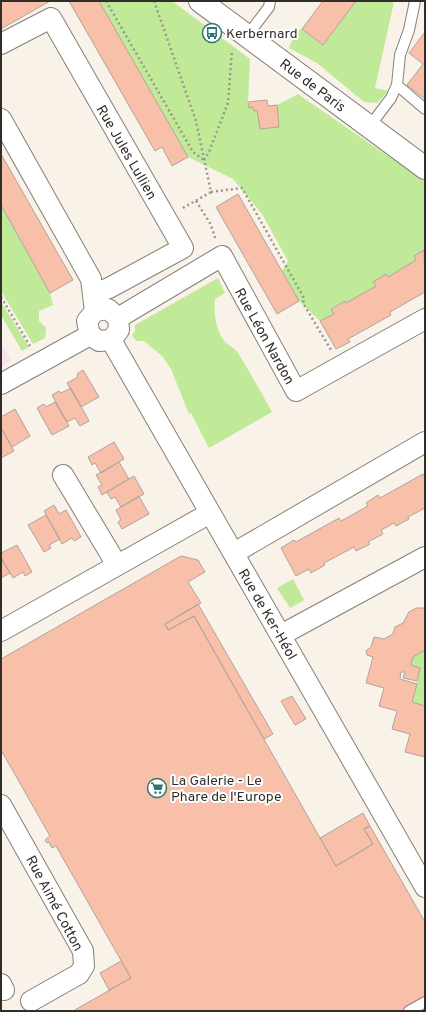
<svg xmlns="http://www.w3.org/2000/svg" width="426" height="1012" font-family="Overpass,sans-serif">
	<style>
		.education { fill: #f9e2ed }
		.green { fill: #c0ea97 }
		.building { fill: #f8bfa9; stroke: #b0a49f }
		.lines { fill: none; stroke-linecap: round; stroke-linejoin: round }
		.lane-casing { stroke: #867f76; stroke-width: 12 }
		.street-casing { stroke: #867f76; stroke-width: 22 }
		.secondary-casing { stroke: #867f76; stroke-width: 24 }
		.path { stroke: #9b968e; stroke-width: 2.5; stroke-dasharray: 2 3; stroke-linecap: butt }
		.lane { stroke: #fff; stroke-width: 10 }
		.street { stroke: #fff; stroke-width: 20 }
		.secondary { stroke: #fff; stroke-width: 22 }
		.labels { text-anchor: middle; stroke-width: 4; stroke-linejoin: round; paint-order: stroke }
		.poi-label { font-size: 14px; fill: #312e2a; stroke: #fff; text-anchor: start }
		.street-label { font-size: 14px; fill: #312e2a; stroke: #fff }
	</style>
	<rect width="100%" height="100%" fill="#f9f2e8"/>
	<path class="education" d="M1,343L11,361L1,367Z"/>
	<path class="green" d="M99,1H172L250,59L248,102L249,108L253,107L254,111L257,110L260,129L278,127L277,105L298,94L382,152L425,181V250L414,256L416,260L388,277L386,274L374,281L376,286L346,303L345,301L331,308L334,314L321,321V322L299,301L282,271L288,261L262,214L233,179L188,157Z
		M356,1H392L394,2L375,88L388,91L377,103L364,102L317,63L289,48L296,31L302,29L323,45Z
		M1,205L50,293L53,305L39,311V321L46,328L45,338L33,344L1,291Z
		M218,278L225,293L215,299C213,313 216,332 226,343C230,346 235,348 238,353C250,372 261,392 272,412L209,448L191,413L189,414L171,369L163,357L144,341H136L132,335L135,331V325Z
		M1,302L29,347L22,351L1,315Z
		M293,579L304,600L290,608L277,588Z
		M425,650V706L412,702L420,668L411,665L413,657Z"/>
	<path class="building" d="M1,1H50L1,29Z
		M69,1H99L188,157L172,166L162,147L155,151Z
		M323,1H356L323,45L302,29Z
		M425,32V99L407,85L423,64L409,53Z
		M267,100L268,106L277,105L279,127L260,129L257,110L254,111L253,107L249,108L248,102Z
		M1,154L73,280L50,293L1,205Z
		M238,194L299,301L277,314L216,207Z
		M424,250L425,292L390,312L391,315L348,339L350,342L336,349L320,321L334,314L331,309L345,301L346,303L376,286L373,282L386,274L388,277L416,260L414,256Z
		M83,370L99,397L81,407L67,383L78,377L77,374Z
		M71,388L89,421L80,426L75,418L67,422L52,395L59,391L61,393Z
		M55,402L69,426L52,435L37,408L44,404L46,407Z
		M15,409L30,436L12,447L1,428V417Z
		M1,428L14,451L1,458Z
		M114,442L124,459L101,473L95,463L92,465L88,457Z
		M119,462L129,479L102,495L98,487L102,485L96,475Z
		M423,474L425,477V508L408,517L409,519L396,526L394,523L381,530L383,534L368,542L370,544L356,551L354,547L324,563L325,565L311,573L309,569L296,576L281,548L294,540L296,542L339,518L341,521L368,506L366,503L378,495L380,498Z
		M134,476L144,494L121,507L115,497L111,499L107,492Z
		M139,496L149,514L122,529L118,522L121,520L116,510Z
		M54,505L59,514L66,510L81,537L74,541L72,538L62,544L44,511Z
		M46,515L60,539L49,545L51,548L44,552L28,525Z
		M17,545L32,572L25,576L23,572L13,578L1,558V553Z
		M181,556L198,560L205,572L188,582L201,603L165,624L168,630L194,616L336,866L373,844L364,829L370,826L425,922V1011H73L131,978L56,846L52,848L49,842L47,843L45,840L50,836L1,750V659Z
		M1,558L10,573L1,578Z
		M198,604L273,734L264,739L194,616L168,630L165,624Z
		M416,608H425V650L413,657L411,665L420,668L417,681L403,678L405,672H401L400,679L417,684L412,702L425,706V757L405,752L410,734L392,729L397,711L379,706L384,688L366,683L373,657L367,655L366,651L371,647L374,637L384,639L393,634L395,627L403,623L409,612Z
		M292,696L306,719L295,725L281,701Z
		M363,813L370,826L364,829L373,844L336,866L320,838Z
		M121,961L131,978L109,990L100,973Z"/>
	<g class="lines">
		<g class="lane-casing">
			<path id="lane" d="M247,36L269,7L270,1
				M397,85L425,109
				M369,127L391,98L397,85L400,55L409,30L415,1
				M409,1011L425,1002"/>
		</g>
		<g class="street-casing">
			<path id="street" d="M1,44L51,18L183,248L109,288L94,294
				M1,119L91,279L95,311
				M108,309L118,318L119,330L111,340L99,341L90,335L87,321L95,311Z
				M118,318L222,256L296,391L425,319
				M111,340L425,887
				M1,384L90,335
				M63,475L117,565
				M234,553L425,442
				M1,631L210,513
				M281,635L425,557
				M1,805L83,951L84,966L79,974L31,1001
				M1,984L4,990"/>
		</g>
		<g class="secondary-casing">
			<path id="secondary" d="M200,1L425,168"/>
		</g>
		<path class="path" d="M106,1L193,152L204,160
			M154,1L196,121L211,192L181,209
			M204,160L209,152L228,103L232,50
			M211,192L242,188L304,298L303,303L331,350
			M196,201L210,223L216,240
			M1,297L30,346"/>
		<use href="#lane" class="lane"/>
		<use href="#street" class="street"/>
		<use href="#secondary" class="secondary"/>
	</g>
	<defs>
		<g id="bus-ring" transform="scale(1)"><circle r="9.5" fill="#fff" stroke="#2e7775" stroke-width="1.5"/><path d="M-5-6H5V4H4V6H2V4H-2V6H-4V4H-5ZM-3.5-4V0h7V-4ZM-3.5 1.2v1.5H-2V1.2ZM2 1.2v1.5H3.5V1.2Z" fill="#2e7775"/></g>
		<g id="supermarket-ring" transform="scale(1)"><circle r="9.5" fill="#fff" stroke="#2e7775" stroke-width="1.5"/><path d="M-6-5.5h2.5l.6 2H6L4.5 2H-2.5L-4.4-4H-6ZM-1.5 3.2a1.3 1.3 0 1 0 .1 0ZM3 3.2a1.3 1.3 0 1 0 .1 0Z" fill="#2e7775"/></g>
	</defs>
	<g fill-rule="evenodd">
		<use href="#bus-ring" x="212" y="33"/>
		<use href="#supermarket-ring" x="157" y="788"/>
	</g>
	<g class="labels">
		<g class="poi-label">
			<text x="226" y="38">Kerbernard</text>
			<text x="171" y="785">La Galerie - Le<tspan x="171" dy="16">Phare de l'Europe</tspan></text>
		</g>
		<g class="street-label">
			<text transform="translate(313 85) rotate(37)" y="5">Rue de Paris</text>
			<text transform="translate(127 152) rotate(60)" y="5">Rue Jules Lullien</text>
			<text transform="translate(265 336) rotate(61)" y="5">Rue Léon Nardon</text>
			<text transform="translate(268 614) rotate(60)" y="5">Rue de Ker-Héol</text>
			<text transform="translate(55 903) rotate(62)" y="5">Rue Aimé Cotton</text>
		</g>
	</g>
	<rect width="426" height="1012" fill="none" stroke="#312e2a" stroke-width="4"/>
</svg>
